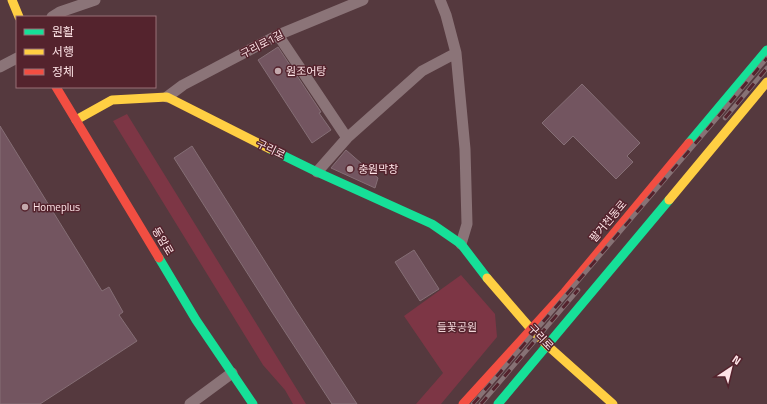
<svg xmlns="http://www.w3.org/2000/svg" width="767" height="404" font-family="'Titillium Web','Noto Sans KR',sans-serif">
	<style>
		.green { fill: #7d3645 }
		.building { fill: #735560; stroke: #856e75 }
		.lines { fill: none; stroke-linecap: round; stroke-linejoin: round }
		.street { stroke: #8b7478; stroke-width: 11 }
		.fast { stroke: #16e098; stroke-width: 9 }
		.slow { stroke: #ffcf43; stroke-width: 9 }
		.jam { stroke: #f24e42; stroke-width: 9 }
		.rail-casing { stroke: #877275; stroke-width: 4.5 }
		.rail { stroke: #54232d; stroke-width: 3; stroke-dasharray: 9; stroke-linecap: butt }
		.poi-dot { fill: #c3a8ac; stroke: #54232d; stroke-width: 1.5 }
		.labels { text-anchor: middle; stroke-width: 3; stroke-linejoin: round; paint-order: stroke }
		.street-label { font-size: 11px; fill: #fee4e7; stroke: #54232d }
		.poi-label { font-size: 11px; fill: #fee4e7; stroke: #54232d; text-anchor: start }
		.park-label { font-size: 11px; fill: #f1d5d8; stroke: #54232d }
	</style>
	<rect width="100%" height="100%" fill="#55393e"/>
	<path class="green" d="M127,114L306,404H293L285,390L263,365L113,121Z
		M461,275L495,314L497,337L441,404H416L443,373L404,316Z"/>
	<path class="building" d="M278,47L321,112L319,113L331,130L312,143L258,60Z
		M582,84L640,143L627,156L633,162L616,179L573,136L564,145L542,123Z
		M0,126L102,291L109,287L123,312L119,315L137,341L40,404H0Z
		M192,146L295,309L357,404H332L272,312L174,158Z
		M346,150L378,178L375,188L331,168Z
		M414,250L439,289L420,301L395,262Z"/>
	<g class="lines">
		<path class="street" d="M440,0L446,15L456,53L465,149L467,224L461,244
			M52,17L60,12L95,0
			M278,35L347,138
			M0,67L17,58
			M167,97L183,85L278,35L363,0
			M317,172L347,138L422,71L456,53
			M190,404L232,373"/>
		<path class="fast" d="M689,143L767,50
			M270,149L317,172L432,224L461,244L487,278
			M159,258L196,320L253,404
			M498,404L669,200"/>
		<path class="slow" d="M12,0L19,17
			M76,120L112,100L167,97L270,149
			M669,200L767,82
			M487,278L531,329L548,346L613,404"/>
		<path class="jam" d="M56,87L159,258
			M463,404L565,292L689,143"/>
		<g class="rail-casing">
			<path id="rail" d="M725,118L767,68
				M473,404L717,118L767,58
				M481,404L578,290"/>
		</g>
		<use href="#rail" class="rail"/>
	</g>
	<g class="poi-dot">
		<circle cx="278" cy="71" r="4"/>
		<circle cx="350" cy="169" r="4"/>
		<circle cx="25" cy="207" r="4"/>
	</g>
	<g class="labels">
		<g class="street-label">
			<text transform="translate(262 44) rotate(-27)" y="4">구리로1길</text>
			<text transform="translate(271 149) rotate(26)" y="4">구리로</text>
			<text transform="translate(608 221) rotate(-50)" y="4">팔거천동로</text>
			<text transform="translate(163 241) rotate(59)" y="4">동암로</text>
			<text transform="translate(541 337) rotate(46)" y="4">구리로</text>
		</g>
		<g class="poi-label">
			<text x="286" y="75">원조어탕</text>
			<text x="358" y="173">충원막창</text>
			<text x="33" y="211">Homeplus</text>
		</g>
		<g class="park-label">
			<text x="457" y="331">들꽃공원</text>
		</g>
	</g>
	<rect x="16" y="16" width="140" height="72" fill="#54232d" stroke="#987077"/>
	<rect x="24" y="29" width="20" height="6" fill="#16e098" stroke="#987077"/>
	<text x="52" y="36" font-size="12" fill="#fee4e7">원활</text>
	<rect x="24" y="49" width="20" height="6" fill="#ffcf43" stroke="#987077"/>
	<text x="52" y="56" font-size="12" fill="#fee4e7">서행</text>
	<rect x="24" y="69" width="20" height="6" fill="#f24e42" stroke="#987077"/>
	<text x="52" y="76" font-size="12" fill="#fee4e7">정체</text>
	<g transform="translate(731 368) rotate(35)" stroke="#54232d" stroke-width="3" paint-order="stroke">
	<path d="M0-3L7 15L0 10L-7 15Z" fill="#fee4e7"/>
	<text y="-6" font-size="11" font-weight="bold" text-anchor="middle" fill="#fee4e7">N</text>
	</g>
</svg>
